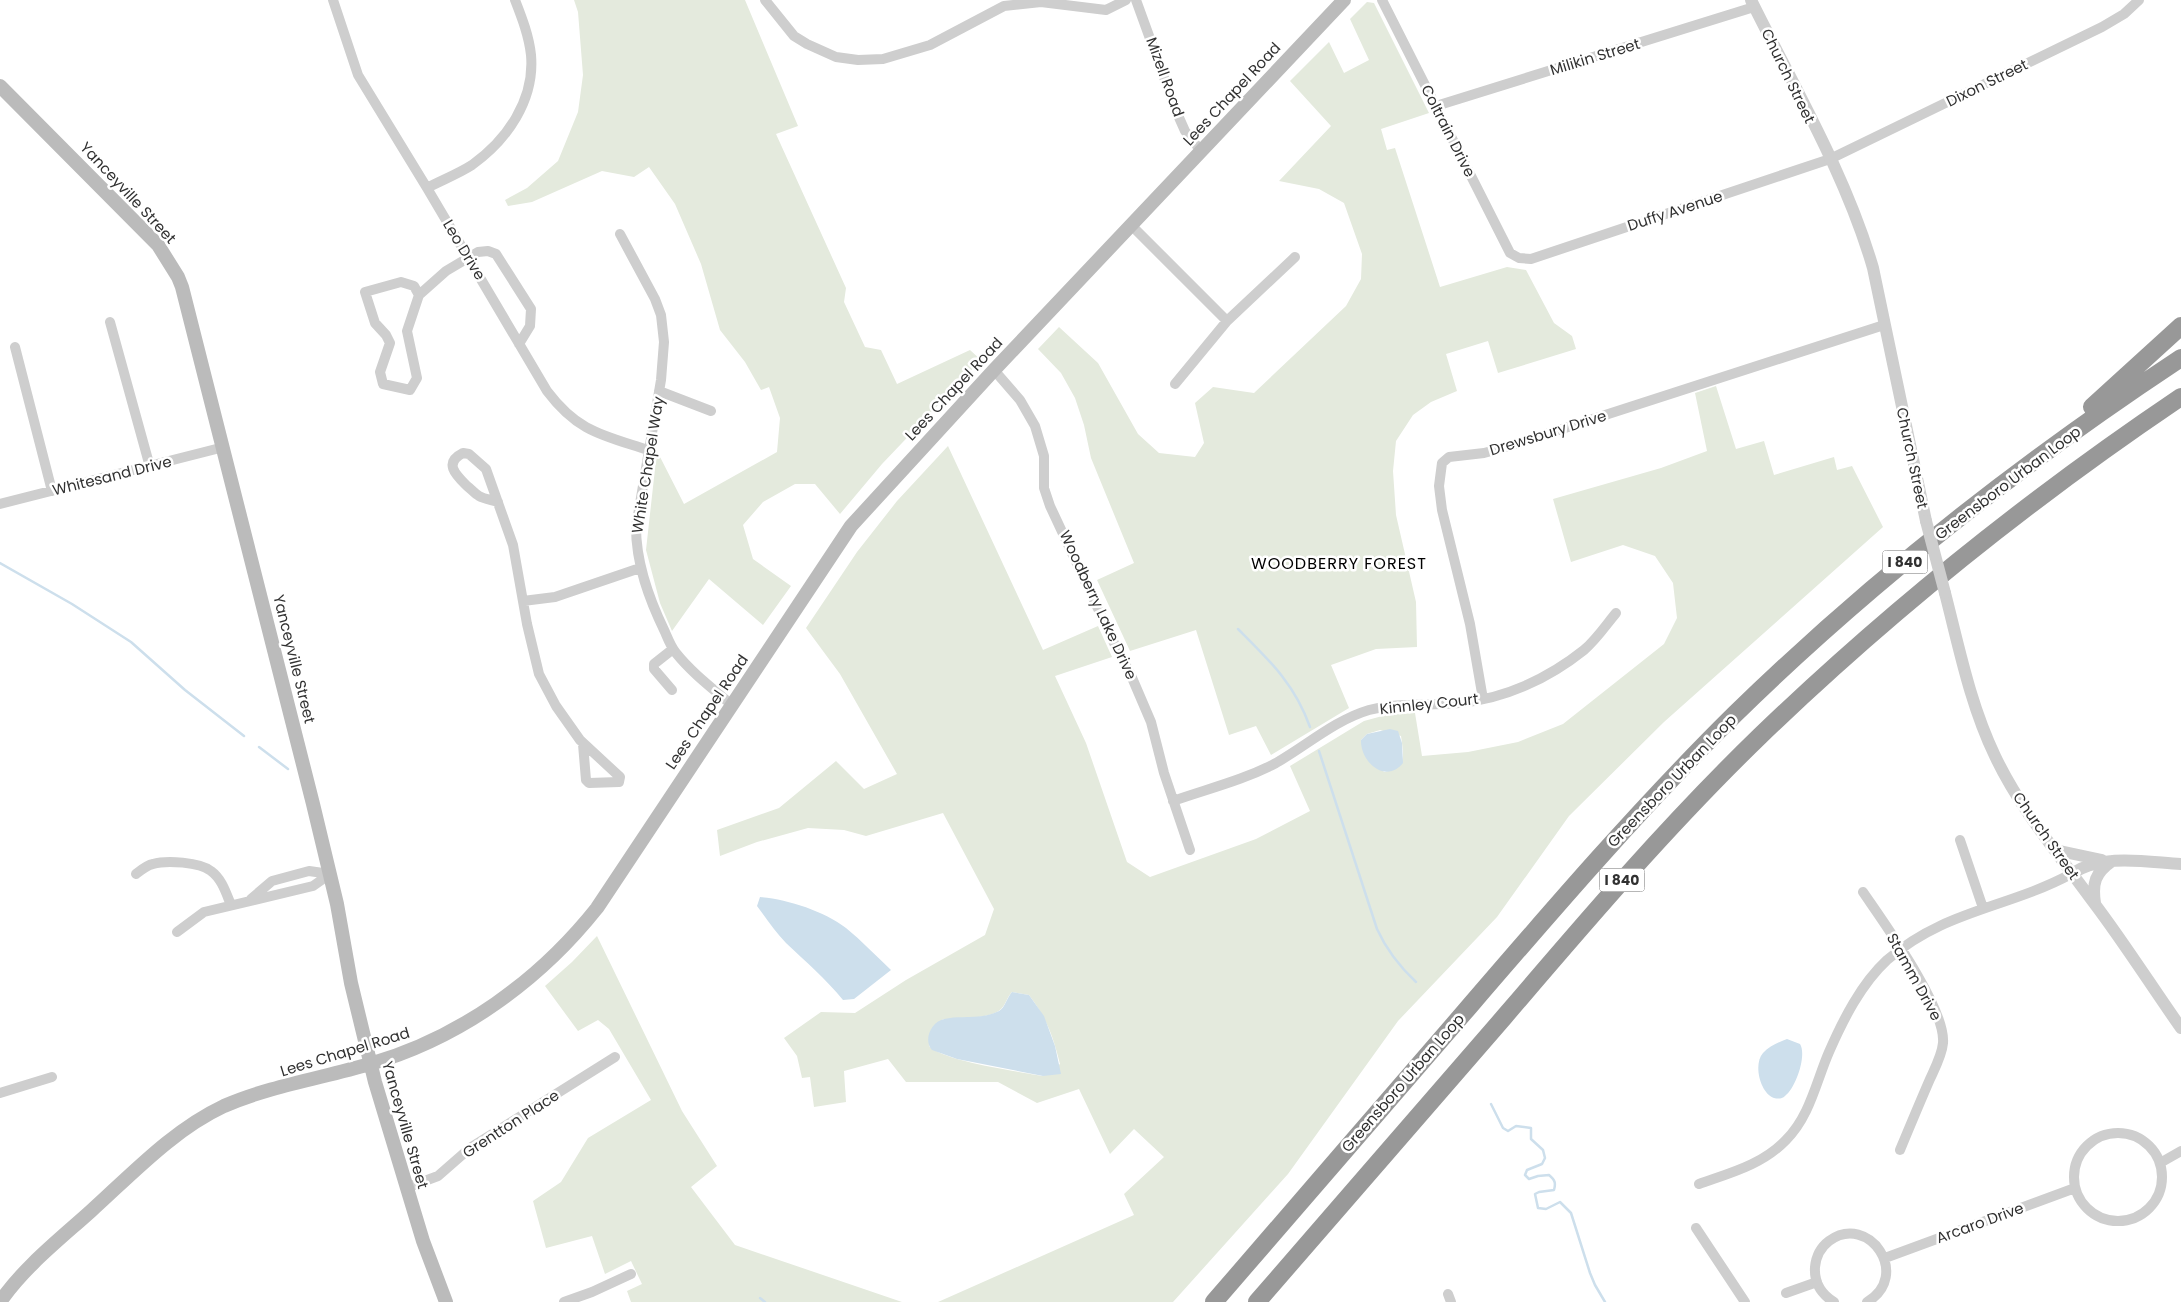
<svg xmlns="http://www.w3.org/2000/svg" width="2181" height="1302" font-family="Poppins,sans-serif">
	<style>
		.green { fill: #e4eadd; fill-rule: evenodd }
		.water { fill: #cddfec }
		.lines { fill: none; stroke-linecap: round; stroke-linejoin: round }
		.stream { stroke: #cddfec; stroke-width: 2.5 }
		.minor { stroke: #cecece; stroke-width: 10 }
		.tertiary { stroke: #cecece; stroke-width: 12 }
		.secondary { stroke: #bbb; stroke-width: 14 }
		.motorway { stroke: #989898; stroke-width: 18 }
		.tertiary-bridge { stroke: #cecece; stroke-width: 12 }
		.labels { text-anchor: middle; stroke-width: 5; stroke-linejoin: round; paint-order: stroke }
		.shield { fill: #fff; stroke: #6f6f6f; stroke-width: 1 }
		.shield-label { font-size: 14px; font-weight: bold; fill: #313131 }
		.street-label { font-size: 15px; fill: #313131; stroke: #fff }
		.neighbourhood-label { font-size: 16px; letter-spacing: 1px; fill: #000; stroke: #fff }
	</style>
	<rect width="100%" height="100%" fill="#fff"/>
	<path class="green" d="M574,0H745L798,126L776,134L846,288L844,302L865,347L881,350L897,384L970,350L981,360L882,464L840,514L815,484H795L763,502L743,525L753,559L791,586L763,625L709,579L672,631L660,603L646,550L657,451L684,504L777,452L780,418L769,387L761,390L745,362L720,330L701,264L675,204L649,167L634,177L602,171L532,202L508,206L505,200L527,188L558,161L578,112L583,75L578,12Z
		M1367,2L1374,3L1429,113L1381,129L1387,150L1395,148L1440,287L1507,267L1526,270L1554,323L1572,336L1576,349L1498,373L1488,341L1446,354L1457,391L1431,402L1413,415L1396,441L1393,471L1396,515L1416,602L1417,647L1376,649L1331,665L1349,708L1271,755L1256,726L1229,735L1196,630L1130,651L1097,580L1134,563L1091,458L1084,425L1075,398L1061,373L1038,349L1059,327L1098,363L1138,434L1159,453L1195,457L1204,443L1195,403L1213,387L1254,393L1346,306L1361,279L1362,254L1344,203L1319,189L1279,181L1331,126L1290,81L1329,42L1344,73L1369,60L1350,19Z
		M1716,386L1736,449L1764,441L1774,475L1834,457L1837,470L1852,466L1883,527L1664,722L1569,816L1497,917L1398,1021L1288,1174L1173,1302H938L1134,1215L1124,1194L1164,1157L1134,1129L1110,1154L1079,1089L1037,1103L998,1082H906L888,1059L844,1071L846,1102L814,1107L810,1077L802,1078L797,1056L784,1038L821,1012L855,1013L906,980L985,935L994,909L943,813L866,836L844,830L808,828L757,842L720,856L717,830L779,808L836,761L864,789L897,774L840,674L806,628L857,552L897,501L948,446L1043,650L1098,626L1112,657L1055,676L1086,743L1127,862L1150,877L1256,839L1310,811L1290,766L1364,721L1386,715L1415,713L1422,756L1468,752L1518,742L1563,724L1664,644L1677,618L1673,583L1655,556L1623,545L1571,562L1553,499L1661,468L1707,451L1695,393ZM1380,730L1401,736C1404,757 1407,767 1384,772L1361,740L1367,734ZM1012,992L1029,995C1047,1019 1053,1036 1060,1064L1043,1076C1021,1072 942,1061 929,1046L943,1019C957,1019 991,1019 1001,1009C1006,1004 1007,997 1012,992Z
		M597,936L682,1111L717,1166L691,1187L735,1245L902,1302H631L627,1291L642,1284L631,1261L605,1274L592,1236L546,1248L533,1201L561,1182L588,1138L651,1100L609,1029L598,1020L578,1031L545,986L572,962Z"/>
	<path class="water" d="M1390,729L1398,731L1402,743L1403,763C1385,785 1360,761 1361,740L1367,734Z
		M760,897C787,899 824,911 846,928C862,941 876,956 891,970L854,999L843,1000C826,979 806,962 786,943C775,932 766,918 757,906Z
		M1012,992L1029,995L1044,1016L1055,1046L1061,1074L1043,1076L957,1059L932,1050C923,1040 931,1022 944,1019C962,1015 981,1020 999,1011C1005,1008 1007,997 1012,992Z
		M1787,1039L1800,1044C1807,1055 1796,1088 1785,1096C1782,1099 1778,1099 1774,1098C1760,1093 1753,1064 1763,1053C1769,1046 1779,1042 1787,1039Z"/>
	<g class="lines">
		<path class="stream" d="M0,563L72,604L131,642L185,690L244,736
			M1238,629C1269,660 1295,684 1310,727
			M259,747L288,769
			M1319,751L1377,929C1387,951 1399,966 1416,982
			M1491,1104L1503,1128L1508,1131L1516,1126L1531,1128V1139L1543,1150L1545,1158L1542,1164L1527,1170L1525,1175L1529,1179L1538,1176L1549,1175C1555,1180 1556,1183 1554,1190L1539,1192L1535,1194L1538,1208L1546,1209L1560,1202L1571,1213L1590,1273L1595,1285L1605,1302
			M760,1298L765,1302"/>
		<path class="minor" d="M333,0L358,75L427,188L547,391C578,432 602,435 648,450
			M765,0L794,36L807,44L836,57L858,60L883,59L930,45L1004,6L1041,2L1106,10L1126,0
			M1136,0L1177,113L1185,131L1201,151
			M1382,0L1510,253L1519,258L1531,259L1830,159L2102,27L2124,14L2139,0
			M1436,106L1754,7
			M427,188C442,180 458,174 472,165C507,140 535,100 531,55C529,36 522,18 515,0
			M1131,225L1227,321
			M620,234L655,299L661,315L664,342L661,380L636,527C636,564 649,599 665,632C668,639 671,647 676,653C692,673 712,688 732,705
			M419,295L414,286L401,282L365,292L375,323L386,335L390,343L380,372L383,384L410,390L417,378L407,331L419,295L446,271L478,252L488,251L496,254L531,309L530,326L519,344
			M110,322L150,467
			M15,347L52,491
			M994,370L1020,400L1035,426L1044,456V488L1050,506L1114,643L1130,673L1151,722L1164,773L1190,850
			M1175,384L1227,321L1295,257
			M659,391L711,411
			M498,502C492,500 484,499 479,496C475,494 471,489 467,486C456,475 443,463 463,453L469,454L486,469L513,545L527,624L539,674L556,706L580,740L620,777L619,782L589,783L586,780L583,744
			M0,504L224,447
			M523,601L555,597L640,568
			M672,690L654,669V664L673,649
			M1483,699L1470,624L1442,510L1439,486L1442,463L1449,457L1484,453L1506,447L1884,325
			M1173,801C1207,789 1244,780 1276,763C1306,746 1335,720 1369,710C1398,702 1429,706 1459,703C1505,699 1549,678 1584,650C1596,640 1606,625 1616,613
			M1960,840L1983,908
			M136,874C141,870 147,865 153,864C166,860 200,862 211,871C222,879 226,893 231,905
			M1863,892C1884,923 1946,1008 1943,1043C1942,1055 1935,1068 1930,1079C1920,1102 1910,1126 1900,1150
			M251,899L272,881L309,871L330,874
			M177,932L204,912L313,886L330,874
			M0,1093L52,1077
			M2074 1177a44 44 0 1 1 88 0a44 44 0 1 1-88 0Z
			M2160,1163L2181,1151
			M1699,1184C1730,1173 1762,1165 1786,1140C1810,1116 1816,1082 1829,1052C1843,1020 1861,984 1887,960C1944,910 2008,908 2071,874
			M406,1188L438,1176L470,1148L615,1057
			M1696,1228L1745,1302
			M1885,1258L2075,1188
			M1786,1293L1817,1282
			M1448,1294L1451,1302
			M564,1302L592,1292L631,1274
			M1834,1302C1821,1294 1814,1282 1815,1267C1816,1257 1821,1247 1829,1241C1869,1212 1912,1276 1867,1302"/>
		<path class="tertiary" d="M1751,0C1794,87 1846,175 1873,268L1926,521
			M1945,593C1959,647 1970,704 1995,756C2020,809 2060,856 2094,903C2125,944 2152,987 2181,1028
			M2055,850L2102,860
			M2071,874C2103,853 2146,862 2181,864
			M2095,903C2092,883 2095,873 2112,861"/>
		<path class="secondary" d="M0,86L158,245L178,277L182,287L313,804L337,904L351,983L375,1082L423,1241L446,1302
			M0,1302C24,1267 60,1239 91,1211C133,1173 173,1130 224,1106C270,1086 322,1078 370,1064C460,1038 539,981 597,908L851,526L994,370L1344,0"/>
		<path class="motorway" d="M2092,407L2181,326
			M1214,1302C1299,1204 1383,1106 1468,1008C1554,908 1640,808 1734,715C1870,582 2022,463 2181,358
			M1257,1302C1340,1207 1422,1111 1505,1016C1587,920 1669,824 1760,736C1890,611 2031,498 2181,397"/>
		<path class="tertiary-bridge" d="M1926,521L1945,593"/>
	</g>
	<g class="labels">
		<g class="shield">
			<rect x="1882.5" y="550.5" width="45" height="23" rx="4"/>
			<rect x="1599.5" y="868.5" width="45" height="23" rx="4"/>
		</g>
		<g class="shield-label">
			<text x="1905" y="567">I 840</text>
			<text x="1622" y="885">I 840</text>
		</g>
		<g class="street-label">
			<text transform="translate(1595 57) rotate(-17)" y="5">Milikin Street</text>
			<text transform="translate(1788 76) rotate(64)" y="5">Church Street</text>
			<text transform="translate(1165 77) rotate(70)" y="5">Mizell Road</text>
			<text transform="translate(1987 83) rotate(-26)" y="5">Dixon Street</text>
			<text transform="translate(1232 94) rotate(-47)" y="5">Lees Chapel Road</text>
			<text transform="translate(1448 131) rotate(63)" y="5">Coltrain Drive</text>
			<text transform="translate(128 193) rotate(47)" y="5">Yanceyville Street</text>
			<text transform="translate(1675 211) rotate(-18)" y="5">Duffy Avenue</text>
			<text transform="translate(464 250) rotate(59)" y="5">Leo Drive</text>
			<text transform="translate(954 389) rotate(-47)" y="5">Lees Chapel Road</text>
			<text transform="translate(1548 433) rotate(-17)" y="5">Drewsbury Drive</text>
			<text transform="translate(1912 458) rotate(78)" y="5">Church Street</text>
			<text transform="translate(648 465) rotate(-81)" y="5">White Chapel Way</text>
			<text transform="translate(112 476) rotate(-14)" y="5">Whitesand Drive</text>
			<text transform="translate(2008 483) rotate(-37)" y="5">Greensboro Urban Loop</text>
			<text transform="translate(1098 605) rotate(65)" y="5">Woodberry Lake Drive</text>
			<text transform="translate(294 659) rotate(76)" y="5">Yanceyville Street</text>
			<text transform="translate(1429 704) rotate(-6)" y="5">Kinnley Court</text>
			<text transform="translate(707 712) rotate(-56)" y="5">Lees Chapel Road</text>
			<text transform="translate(1672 781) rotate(-46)" y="5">Greensboro Urban Loop</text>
			<text transform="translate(2046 836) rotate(55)" y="5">Church Street</text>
			<text transform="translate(1914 977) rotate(61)" y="5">Stamm Drive</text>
			<text transform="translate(345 1052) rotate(-17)" y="5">Lees Chapel Road</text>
			<text transform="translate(1403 1083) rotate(-49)" y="5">Greensboro Urban Loop</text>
			<text transform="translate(511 1124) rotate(-33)" y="5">Grentton Place</text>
			<text transform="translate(405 1125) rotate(74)" y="5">Yanceyville Street</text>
			<text transform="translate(1980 1223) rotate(-20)" y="5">Arcaro Drive</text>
		</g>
		<g class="neighbourhood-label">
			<text x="1339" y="569">WOODBERRY FOREST</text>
		</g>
	</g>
</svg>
